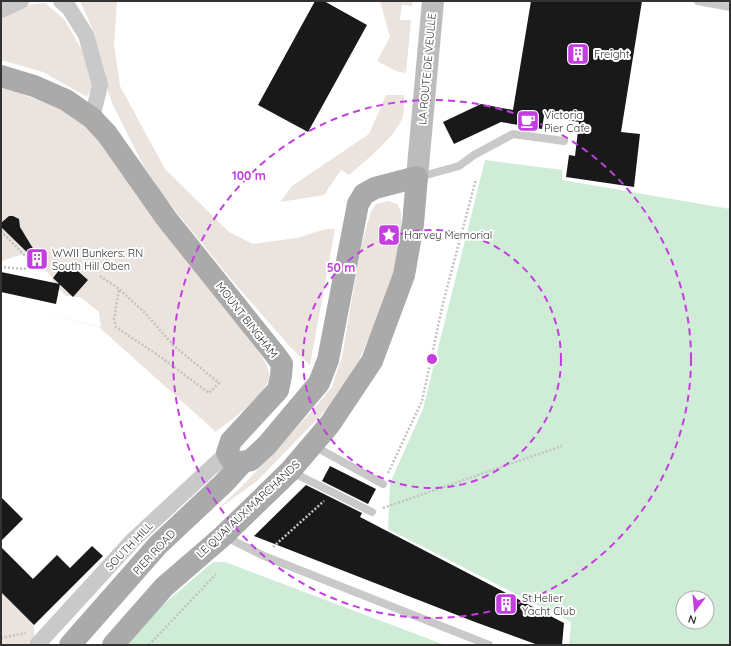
<svg xmlns="http://www.w3.org/2000/svg" width="731" height="646" font-family="Quicksand,sans-serif">
	<style>
		.green { fill: #ebe3de }
		.water { fill: #cfecd7; fill-rule: evenodd }
		.building { fill: #191919 }
		.lines { fill: none; stroke-linecap: round; stroke-linejoin: round }
		.path { stroke: #c2c2c2; stroke-width: 2.5; stroke-dasharray: 2 2; stroke-linecap: butt }
		.lane { stroke: #c9c9c9; stroke-width: 8 }
		.street { stroke: #c9c9c9; stroke-width: 16 }
		.secondary { stroke: #bcbcbc; stroke-width: 22 }
		.primary { stroke: #aaa; stroke-width: 22 }
		.ring { fill: none; stroke: #c33de0; stroke-width: 2; stroke-dasharray: 7 5 }
		.labels { text-anchor: middle; stroke-width: 4; stroke-linejoin: round; paint-order: stroke }
		.poi-label { font-size: 11px; fill: #323232; stroke: #fff; text-anchor: start }
		.street-label { font-size: 11px; fill: #323232; stroke: #fff }
		.centre { fill: #c33de0; stroke: #fff; stroke-width: 2 }
		.ring-label { font-size: 12px; text-anchor: middle; font-weight: bold; fill: #c33de0; stroke: #fff; stroke-width: 4; stroke-linejoin: round; paint-order: stroke }
	</style>
	<rect width="100%" height="100%" fill="#fff"/>
	<path class="green" d="M80,1H117L114,44L120,86L165,169L229,232L253,244L297,238L326,229H335L310,365L291,348L230,278L160,192L142,163L112,103L103,75L92,28Z
		M380,1H413L412,6L402,5L400,20H411L406,73L396,71L377,61L390,37Z
		M45,3L65,20L88,61L93,84L87,97L43,72L1,60V16L27,5Z
		M1,86L64,110L93,133L255,346C260,354 267,363 269,373C272,392 230,420 216,432L99,327L28,310L101,327L99,312L80,297L66,296L52,282L53,278L27,253L1,261Z
		M386,95H404C404,101 404,110 403,116C397,136 364,162 349,175L341,170L324,195L280,202L292,186L369,134Z
		M388,201L397,204L401,212L402,228L399,261L385,302L358,362L330,406L257,481L217,510L246,482L310,413L332,387L342,356L361,247L371,211L376,204Z
		M1,592L34,625V636L27,645H1Z"/>
	<path class="water" d="M485,160L562,170V180L730,209V645H569L571,622L388,529L390,483L423,409ZM683,598H707V622H683Z
		M213,562H225L445,645H127L159,608Z"/>
	<path class="building" d="M315,1H324L367,25L308,132L258,105Z
		M531,1H642L621,132L640,134L634,187L566,177L569,155L575,156L579,122L544,116L542,129L501,122L454,144L443,122L481,104L513,110Z
		M9,216H13L19,219L20,227L37,255L33,258L1,227V223Z
		M63,265H71L88,280L73,297L53,278Z
		M1,272L60,284L56,304L1,292Z
		M330,466L376,489L368,504L322,481Z
		M306,485L362,513L360,517L564,623L562,645H538L475,622L254,536Z
		M1,497L23,519L1,541Z
		M92,546L103,556L34,625L1,592V547L33,579L57,555L70,568Z"/>
	<g class="lines">
		<path class="path" d="M1,231L31,262L30,266L24,269L1,267
			M100,276L119,289L145,313L173,345L219,383L209,393L162,358L116,327L114,319L119,289
			M388,473L422,401L443,303L476,179
			M383,508L562,446
			M273,547L324,501
			M1,638L26,633
			M149,645L216,574"/>
		<path class="lane" d="M698,1L730,7
			M419,177L459,166L474,155L513,134L564,141
			M314,446L383,484
			M292,472L372,512
			M224,536L264,556L489,645"/>
		<path class="street" d="M61,1L69,8L86,35L100,85L92,118
			M1,10L21,1
			M37,645L133,540L227,453"/>
		<path class="secondary" d="M417,177L433,1"/>
		<path class="primary" d="M1,76L34,86L66,100L92,118L107,134L166,218L274,353L282,364L281,376L278,390L231,441L227,453L232,461L243,462L251,460L267,445L319,383L328,360L358,204L364,194L375,188L417,177L413,224L404,275L372,361L330,424L290,471L223,536L164,587L113,645
			M70,645L158,545L224,483L243,462"/>
	</g>
	<g class="ring">
		<circle cx="432" cy="359" r="129"/>
		<circle cx="432" cy="359" r="259"/>
	</g>
	<defs>
		<g id="building-square" transform="scale(1.15)"><rect x="-9" y="-9" width="18" height="18" rx="4" fill="#c33de0" stroke="#fff"/><path d="M-4-6H4V6H1V3H-1V6H-4ZM-2.5-4.3h1.7v1.8h-1.7ZM.8-4.3h1.7v1.8H.8ZM-2.5-1h1.7V.8h-1.7ZM.8-1h1.7V.8H.8Z" fill="#fff"/></g>
		<g id="cafe-square" transform="scale(1.15)"><rect x="-9" y="-9" width="18" height="18" rx="4" fill="#c33de0" stroke="#fff"/><path d="M-5.5-4.5H6V0H3Q3 3.5 0 3.5H-2.5Q-5.5 3.5-5.5 0ZM3-3.2v2h1.7v-2ZM-6 4.5H4V6H-6Z" fill="#fff"/></g>
		<g id="sight-square" transform="scale(1.15)"><rect x="-9" y="-9" width="18" height="18" rx="4" fill="#c33de0" stroke="#fff"/><path d="M0-6L1.8-2.2L6-1.7L2.9 1.2L3.7 5.4L0 3.3L-3.7 5.4L-2.9 1.2L-6-1.7L-1.8-2.2Z" fill="#fff"/></g>
	</defs>
	<g fill-rule="evenodd">
		<use href="#building-square" x="578" y="54"/>
		<use href="#cafe-square" x="528" y="121"/>
		<use href="#sight-square" x="389" y="235"/>
		<use href="#building-square" x="37" y="259"/>
		<use href="#building-square" x="506" y="604"/>
	</g>
	<g class="labels">
		<g class="poi-label">
			<text x="594" y="58">Freight</text>
			<text x="544" y="119">Victoria<tspan x="544" dy="13">Pier Cafe</tspan></text>
			<text x="404" y="239">Harvey Memorial</text>
			<text x="52" y="257">WWII Bunkers: RN<tspan x="52" dy="13">South Hill Oben</tspan></text>
			<text x="522" y="602">St.Helier<tspan x="522" dy="13">Yacht Club</tspan></text>
		</g>
		<g class="street-label">
			<text transform="translate(427 69) rotate(-85)" y="4">LA ROUTE DE VEULLE</text>
			<text transform="translate(247 320) rotate(52)" y="4">MOUNT BINGHAM</text>
			<text transform="translate(248 509) rotate(-43)" y="4">LE QUAI AUX MARCHANDS</text>
			<text transform="translate(129 546) rotate(-46)" y="4">SOUTH HILL</text>
			<text transform="translate(154 552) rotate(-47)" y="4">PIER ROAD</text>
		</g>
	</g>
	<circle cx="432" cy="359" r="6" class="centre"/>
	<g class="ring-label">
		<text x="249" y="180">100 m</text>
		<text x="341" y="272">50 m</text>
	</g>
	<rect width="731" height="646" fill="none" stroke="#323232" stroke-width="4"/>
	<g transform="translate(695 610) rotate(196)"><circle r="19" fill="#ffffff" stroke="#adadad"/>
	<path d="M0-3L7 15L0 10L-7 15Z" fill="#c33de0"/>
	<text y="-6" font-size="11" font-weight="bold" text-anchor="middle" fill="#323232">N</text>
	</g>
</svg>
